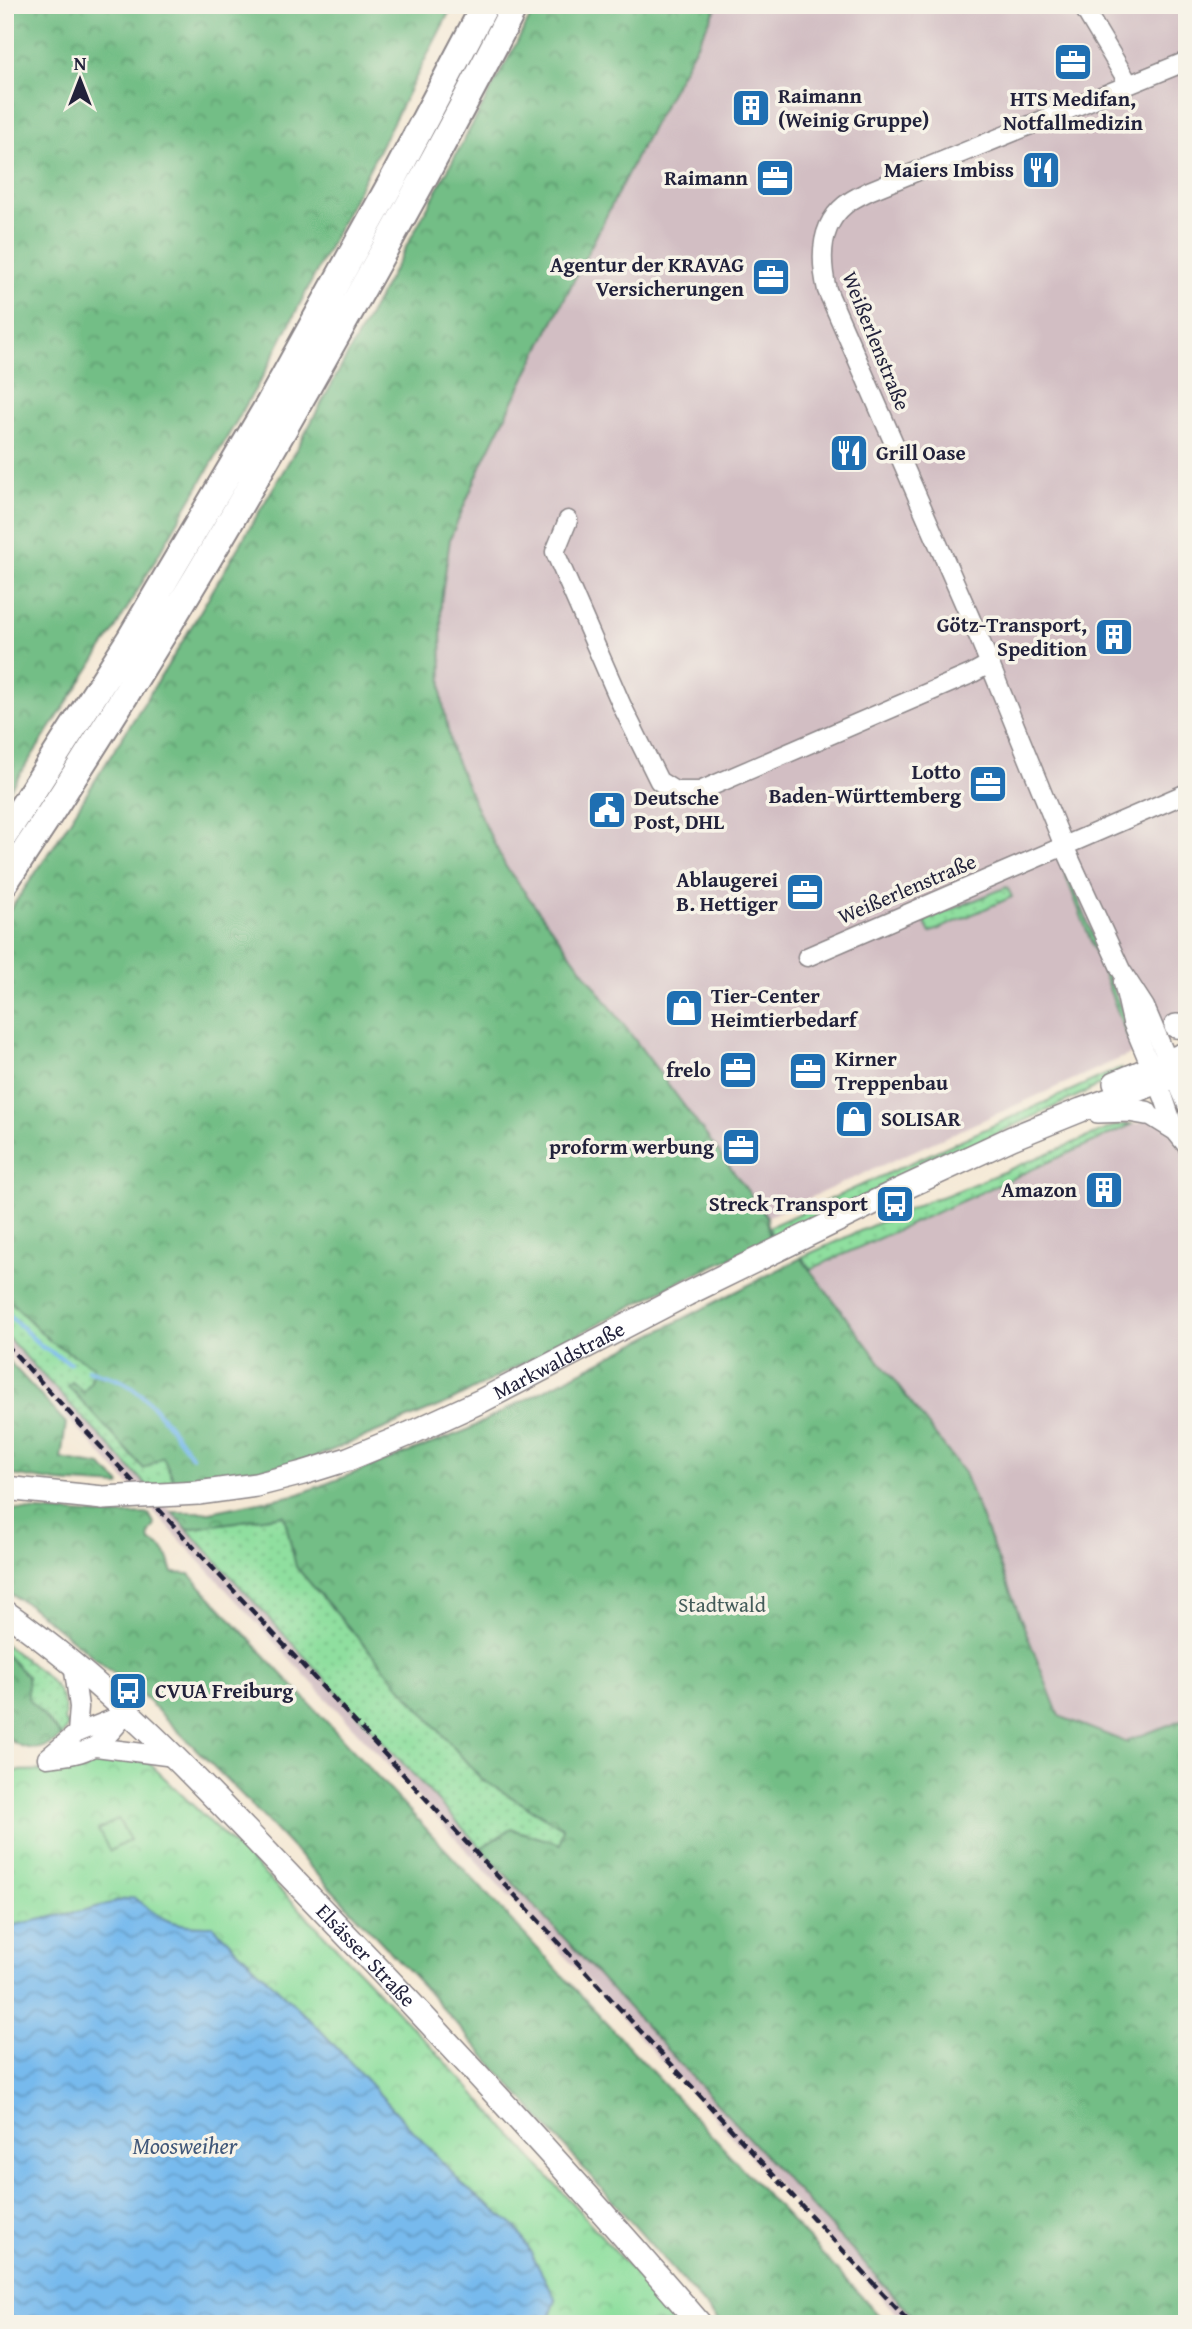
<svg xmlns="http://www.w3.org/2000/svg" width="1192" height="2329" font-family="'Gentium Book Plus',serif">
	<style>
		.industrial { fill: #d2bec3 }
		.grass { fill: url(#grass-dots); stroke: #58806d; stroke-width: 2 }
		.forest { fill: url(#forest-crowns); stroke: #4a7060; stroke-width: 2 }
		.park { fill: url(#park-crowns); stroke: #58806d; stroke-width: 2 }
		.garden { fill: #8fdf9f; stroke: #58806d; stroke-width: 2 }
		.water { fill: url(#water-waves); stroke: #4c6e94; stroke-width: 2 }
		.lines { fill: none; stroke-linecap: round; stroke-linejoin: round }
		.stream { stroke: #77baed; stroke-width: 4.5 }
		.minor-casing { stroke: #8c8688; stroke-width: 21 }
		.major-casing { stroke: #8c8688; stroke-width: 26 }
		.highway-casing { stroke: #8c8688; stroke-width: 30 }
		.minor { stroke: #fff; stroke-width: 18 }
		.major { stroke: #fff; stroke-width: 23 }
		.highway { stroke: #fff; stroke-width: 26 }
		.rail { stroke: #22223b; stroke-width: 4.5; stroke-dasharray: 10 5; stroke-linecap: butt }
		.major-bridge-casing { stroke: #8c8688; stroke-width: 26; stroke-linecap: butt }
		.major-bridge { stroke: #fff; stroke-width: 23 }
		.labels { text-anchor: middle; stroke-width: 7; stroke-linejoin: round; paint-order: stroke }
		.poi-label { font-size: 21px; font-weight: bold; fill: #22223b; stroke: #f7f3e8; text-anchor: end }
		.street-label { font-size: 21px; fill: #22223b; stroke: #f7f3e8 }
		.park-label { font-size: 21px; fill: #435b59; stroke: #f7f3e8 }
		.water-label { font-size: 23px; font-style: italic; fill: #405779; stroke: #f7f3e8 }
	</style>
	<defs>
		<pattern id="grass-dots" width="8" height="8" patternUnits="userSpaceOnUse" patternTransform="scale(1.75)"><rect width="8" height="8" fill="#8fdf9f"/><path d="M2 2h.1M6 6h.1" fill="none" stroke="#7bbf8a" stroke-width="1.8" stroke-linecap="round"/></pattern>
		<pattern id="forest-crowns" width="20" height="18" patternUnits="userSpaceOnUse" patternTransform="scale(1.75)"><rect width="20" height="18" fill="#73be86"/><path d="M2 6a3 3 0 1 1 6 0M12 15a3 3 0 1 1 6 0" fill="none" stroke="#5e9a6f"/></pattern>
		<pattern id="park-crowns" width="20" height="18" patternUnits="userSpaceOnUse" patternTransform="scale(1.75)"><rect width="20" height="18" fill="#8fdf9f"/><path d="M2 6a3 3 0 1 1 6 0M12 15a3 3 0 1 1 6 0" fill="none" stroke="#7bbf8a"/></pattern>
		<pattern id="water-waves" width="16" height="10" patternUnits="userSpaceOnUse" patternTransform="scale(1.75)"><rect width="16" height="10" fill="#77baed"/><path d="M0 5q4-4 8 0t8 0" fill="none" stroke="#6197c1"/></pattern>
	</defs>
	<rect width="100%" height="100%" fill="#f7f3e8"/>
	<filter id="ink" filterUnits="userSpaceOnUse"><feTurbulence type="fractalNoise" baseFrequency=".0143" numOctaves="2"/><feDisplacementMap in="SourceGraphic" scale="14" xChannelSelector="R" yChannelSelector="G"/><feConvolveMatrix kernelMatrix="1 2 1 2 8 2 1 2 1" color-interpolation-filters="sRGB"/></filter>
	<filter id="wash" filterUnits="userSpaceOnUse"><feTurbulence type="fractalNoise" baseFrequency=".00686" numOctaves="4" result="noise"/><feDisplacementMap in="SourceGraphic" scale="28" xChannelSelector="R" yChannelSelector="G"/><feGaussianBlur stdDeviation="1.57" result="paint"/><feColorMatrix in="noise" values="0 0 0 0 0 0 0 0 0 0 0 0 0 0 0 0 0 1.4 0 .05"/><feComposite in="paint" operator="in"/></filter>
	<g filter="url(#wash)">
		<rect width="100%" height="100%" fill="#f5e9d6"/>
		<path class="industrial" d="M718,5H1187V1031L1110,1063L767,1217L506,867L475,805L452,751L442,699L441,602L450,539L482,464L636,157Z
			M1187,1103V1718L1130,1740L1129,1743L1059,1716L964,1473L811,1270L1114,1133Z
			M5,1336L172,1512L920,2324H906L493,1879L5,1350Z"/>
		<path class="grass" d="M1064,871L1068,874C1084,913 1099,952 1114,992C1121,1010 1131,1030 1132,1049Z
			M1007,887L1012,897L930,933L924,921Z
			M1118,1069H1122L1121,1074L1088,1091L773,1239L769,1227Z
			M1133,1124L811,1269L802,1257L927,1201L947,1195L1117,1125Z
			M5,1296L51,1342L93,1366L91,1382L84,1393L72,1382L68,1387L163,1457L176,1485L147,1486L5,1335Z
			M284,1515L297,1567L364,1644L526,1807L563,1828L560,1844L511,1829L481,1848L187,1529Z
			M5,1644C29,1664 72,1686 64,1721L68,1725L62,1737L28,1698L27,1676L5,1654Z"/>
		<path class="forest" d="M5,5H453L264,374L114,631L5,797Z
			M537,5H718L636,157L527,373L482,464L450,539L441,602L442,699L452,751L475,805L506,867L767,1217L770,1240L676,1283L449,1402L313,1458L199,1482L176,1485L163,1457L144,1469L68,1386L72,1382L84,1392L91,1381L93,1366L51,1342L5,1296V917L52,849L178,649L301,441Z
			M801,1258L964,1473L1059,1716L1128,1743L1129,1740L1187,1718V2324H920L481,1848L511,1829L560,1844L563,1828L481,1779L296,1567L284,1515L187,1529L172,1512H210L299,1494L465,1431Z
			M5,1357L66,1423L61,1459L101,1466L121,1484L120,1486L58,1482L5,1474Z
			M5,1509L108,1515L149,1514L155,1525L149,1534L150,1542C167,1547 168,1556 173,1573L189,1574L887,2324H721L423,1986L246,1799L147,1700L29,1605L5,1591Z
			M5,1654L27,1676L28,1698L62,1737C41,1753 26,1752 5,1737Z"/>
		<path class="park" d="M104,1756L148,1762L297,1906L457,2074L680,2324H547L556,2300L518,2229L465,2187L323,2033L213,1926C173,1927 164,1922 133,1897L86,1910L5,1927V1771L85,1770Z"/>
		<path class="garden" d="M118,1819L130,1840L110,1851L98,1830Z"/>
		<path class="water" d="M133,1897C164,1922 173,1927 213,1926L323,2033L465,2187L518,2229L556,2300L547,2324H5V1927L86,1910Z"/>
		<g class="lines">
			<path class="stream" d="M5,1311L42,1347L70,1363
				M88,1370C100,1375 114,1377 125,1383C153,1399 172,1432 192,1456"/>
		</g>
	</g>
	<g filter="url(#ink)">
		<g class="lines">
			<g class="minor-casing">
				<path id="minor" d="M1082,5L1129,84
					M1187,61L869,191C861,195 852,199 845,205C819,226 820,260 827,290L980,640L1064,846L1121,970L1145,1007L1187,1105
					M568,520L555,552L622,706L659,781L675,791H700L971,674L989,664
					M807,957L1187,793
					M1123,982L1132,1022L1164,1098L1175,1131
					M1146,1113L1175,1131L1187,1146
					M73,1664L79,1707L77,1733
					M96,1747L174,1757
					M47,1758C92,1754 99,1747 127,1713
					M47,1758L77,1733L127,1713"/>
			</g>
			<g class="major-casing">
				<g id="major">
					<path d="M1176,1026L1187,1027"/>
					<path d="M1115,1083L1187,1053"/>
					<path d="M1098,1111L1129,1110L1146,1113"/>
					<path d="M5,1488L103,1498"/>
					<path id="s1" d="M198,1493L256,1485L303,1473L348,1459L409,1434L481,1401L687,1294L889,1195L1012,1138L1081,1110L1187,1072"/>
					<path id="s2" d="M5,1612C118,1691 212,1795 307,1894C442,2034 573,2176 700,2324"/>
				</g>
			</g>
			<g class="highway-casing">
				<path id="highway" d="M5,834L130,639L269,404L395,176L485,5
					M5,882C121,708 229,528 331,345C394,233 457,120 515,5"/>
			</g>
			<use href="#minor" class="minor"/>
			<use href="#major" class="major"/>
			<use href="#highway" class="highway"/>
			<path class="rail" d="M5,1343L911,2324"/>
			<g class="major-bridge-casing">
				<path id="major-bridge" d="M103,1498L198,1493"/>
			</g>
			<use href="#major-bridge" class="major-bridge"/>
		</g>
	</g>
	<defs>
		<g id="office-square" transform="scale(2.0125)"><rect x="-9" y="-9" width="18" height="18" rx="4" fill="#1f6fb2" stroke="#f7f3e8"/><path d="M-6-3h4V-5.5h4V-3h4V5H-6ZM-1-4.5V-3h2v-1.5ZM-6 0V1H6V0Z" fill="#fff"/></g>
		<g id="building-square" transform="scale(2.0125)"><rect x="-9" y="-9" width="18" height="18" rx="4" fill="#1f6fb2" stroke="#f7f3e8"/><path d="M-4-6H4V6H1V3H-1V6H-4ZM-2.5-4.3h1.7v1.8h-1.7ZM.8-4.3h1.7v1.8H.8ZM-2.5-1h1.7V.8h-1.7ZM.8-1h1.7V.8H.8Z" fill="#fff"/></g>
		<g id="restaurant-square" transform="scale(2.0125)"><rect x="-9" y="-9" width="18" height="18" rx="4" fill="#1f6fb2" stroke="#f7f3e8"/><path d="M-5-6h1v4h1v-4h1v4h1v-4h1v5L-1.5 .5V6h-2V.5L-5-1ZM5-6V6H3V1.5H1.5Q1.5-4 5-6Z" fill="#fff"/></g>
		<g id="civic-square" transform="scale(2.0125)"><rect x="-9" y="-9" width="18" height="18" rx="4" fill="#1f6fb2" stroke="#f7f3e8"/><path d="M-.6-6.5H3V-4.5H.6V-3L4-1V1h2V6H-6V1h2V-1L-.6-3ZM-1.2 2.5V6h2.4V2.5Z" fill="#fff"/></g>
		<g id="shop-square" transform="scale(2.0125)"><rect x="-9" y="-9" width="18" height="18" rx="4" fill="#1f6fb2" stroke="#f7f3e8"/><path d="M-5-2.5h2.3a2.7 3.5 0 0 1 5.4 0H5L5.5 6h-11ZM-1.5-2.5h3a1.5 2.3 0 0 0-3 0Z" fill="#fff"/></g>
		<g id="bus-square" transform="scale(2.0125)"><rect x="-9" y="-9" width="18" height="18" rx="4" fill="#1f6fb2" stroke="#f7f3e8"/><path d="M-5-6H5V4H4V6H2V4H-2V6H-4V4H-5ZM-3.5-4V0h7V-4ZM-3.5 1.2v1.5H-2V1.2ZM2 1.2v1.5H3.5V1.2Z" fill="#fff"/></g>
	</defs>
	<g fill-rule="evenodd">
		<use href="#office-square" x="1073" y="62"/>
		<use href="#building-square" x="751" y="108"/>
		<use href="#restaurant-square" x="1041" y="170"/>
		<use href="#office-square" x="775" y="178"/>
		<use href="#office-square" x="771" y="277"/>
		<use href="#restaurant-square" x="849" y="453"/>
		<use href="#building-square" x="1114" y="637"/>
		<use href="#office-square" x="988" y="784"/>
		<use href="#civic-square" x="607" y="810"/>
		<use href="#office-square" x="805" y="892"/>
		<use href="#shop-square" x="684" y="1008"/>
		<use href="#office-square" x="738" y="1070"/>
		<use href="#office-square" x="808" y="1071"/>
		<use href="#shop-square" x="854" y="1119"/>
		<use href="#office-square" x="741" y="1147"/>
		<use href="#building-square" x="1104" y="1190"/>
		<use href="#bus-square" x="895" y="1204"/>
		<use href="#bus-square" x="128" y="1691"/>
	</g>
	<g class="labels">
		<g class="poi-label">
			<text x="778" y="103" text-anchor="start">Raimann<tspan x="778" dy="24">(Weinig Gruppe)</tspan></text>
			<text x="1073" y="106" text-anchor="middle">HTS Medifan,<tspan x="1073" dy="24">Notfallmedizin</tspan></text>
			<text x="1014" y="177">Maiers Imbiss</text>
			<text x="748" y="185">Raimann</text>
			<text x="744" y="272">Agentur der KRAVAG<tspan x="744" dy="24">Versicherungen</tspan></text>
			<text x="876" y="460" text-anchor="start">Grill Oase</text>
			<text x="1087" y="632">Götz-Transport,<tspan x="1087" dy="24">Spedition</tspan></text>
			<text x="961" y="779">Lotto<tspan x="961" dy="24">Baden-Württemberg</tspan></text>
			<text x="634" y="805" text-anchor="start">Deutsche<tspan x="634" dy="24">Post, DHL</tspan></text>
			<text x="778" y="887">Ablaugerei<tspan x="778" dy="24">B. Hettiger</tspan></text>
			<text x="711" y="1003" text-anchor="start">Tier-Center<tspan x="711" dy="24">Heimtierbedarf</tspan></text>
			<text x="835" y="1066" text-anchor="start">Kirner<tspan x="835" dy="24">Treppenbau</tspan></text>
			<text x="711" y="1077">frelo</text>
			<text x="881" y="1126" text-anchor="start">SOLISAR</text>
			<text x="714" y="1154">proform werbung</text>
			<text x="1077" y="1197">Amazon</text>
			<text x="868" y="1211">Streck Transport</text>
			<text x="155" y="1698" text-anchor="start">CVUA Freiburg</text>
		</g>
		<g class="street-label">
			<text transform="translate(876 341) rotate(68)" y="7">Weißerlenstraße</text>
			<text transform="translate(907 889) rotate(-23)" y="7">Weißerlenstraße</text>
			<text dy="7" stroke="none"><textPath href="#s1" startOffset="387">Markwaldstraße</textPath></text>
			<text dy="7" stroke="none"><textPath href="#s2" startOffset="499">Elsässer Straße</textPath></text>
		</g>
		<g class="park-label">
			<text x="722" y="1612">Stadtwald</text>
		</g>
		<g class="water-label">
			<text x="185" y="2154">Moosweiher</text>
		</g>
	</g>
	<rect width="1192" height="2329" fill="none" stroke="#f7f3e8" stroke-width="28"/>
	<g transform="translate(80 80)" stroke="#f7f3e8" stroke-width="5" paint-order="stroke">
	<path d="M0-5L12 26L0 18L-12 26Z" fill="#22223b"/>
	<text y="-10" font-size="19" font-weight="bold" text-anchor="middle" fill="#22223b">N</text>
	</g>
</svg>
